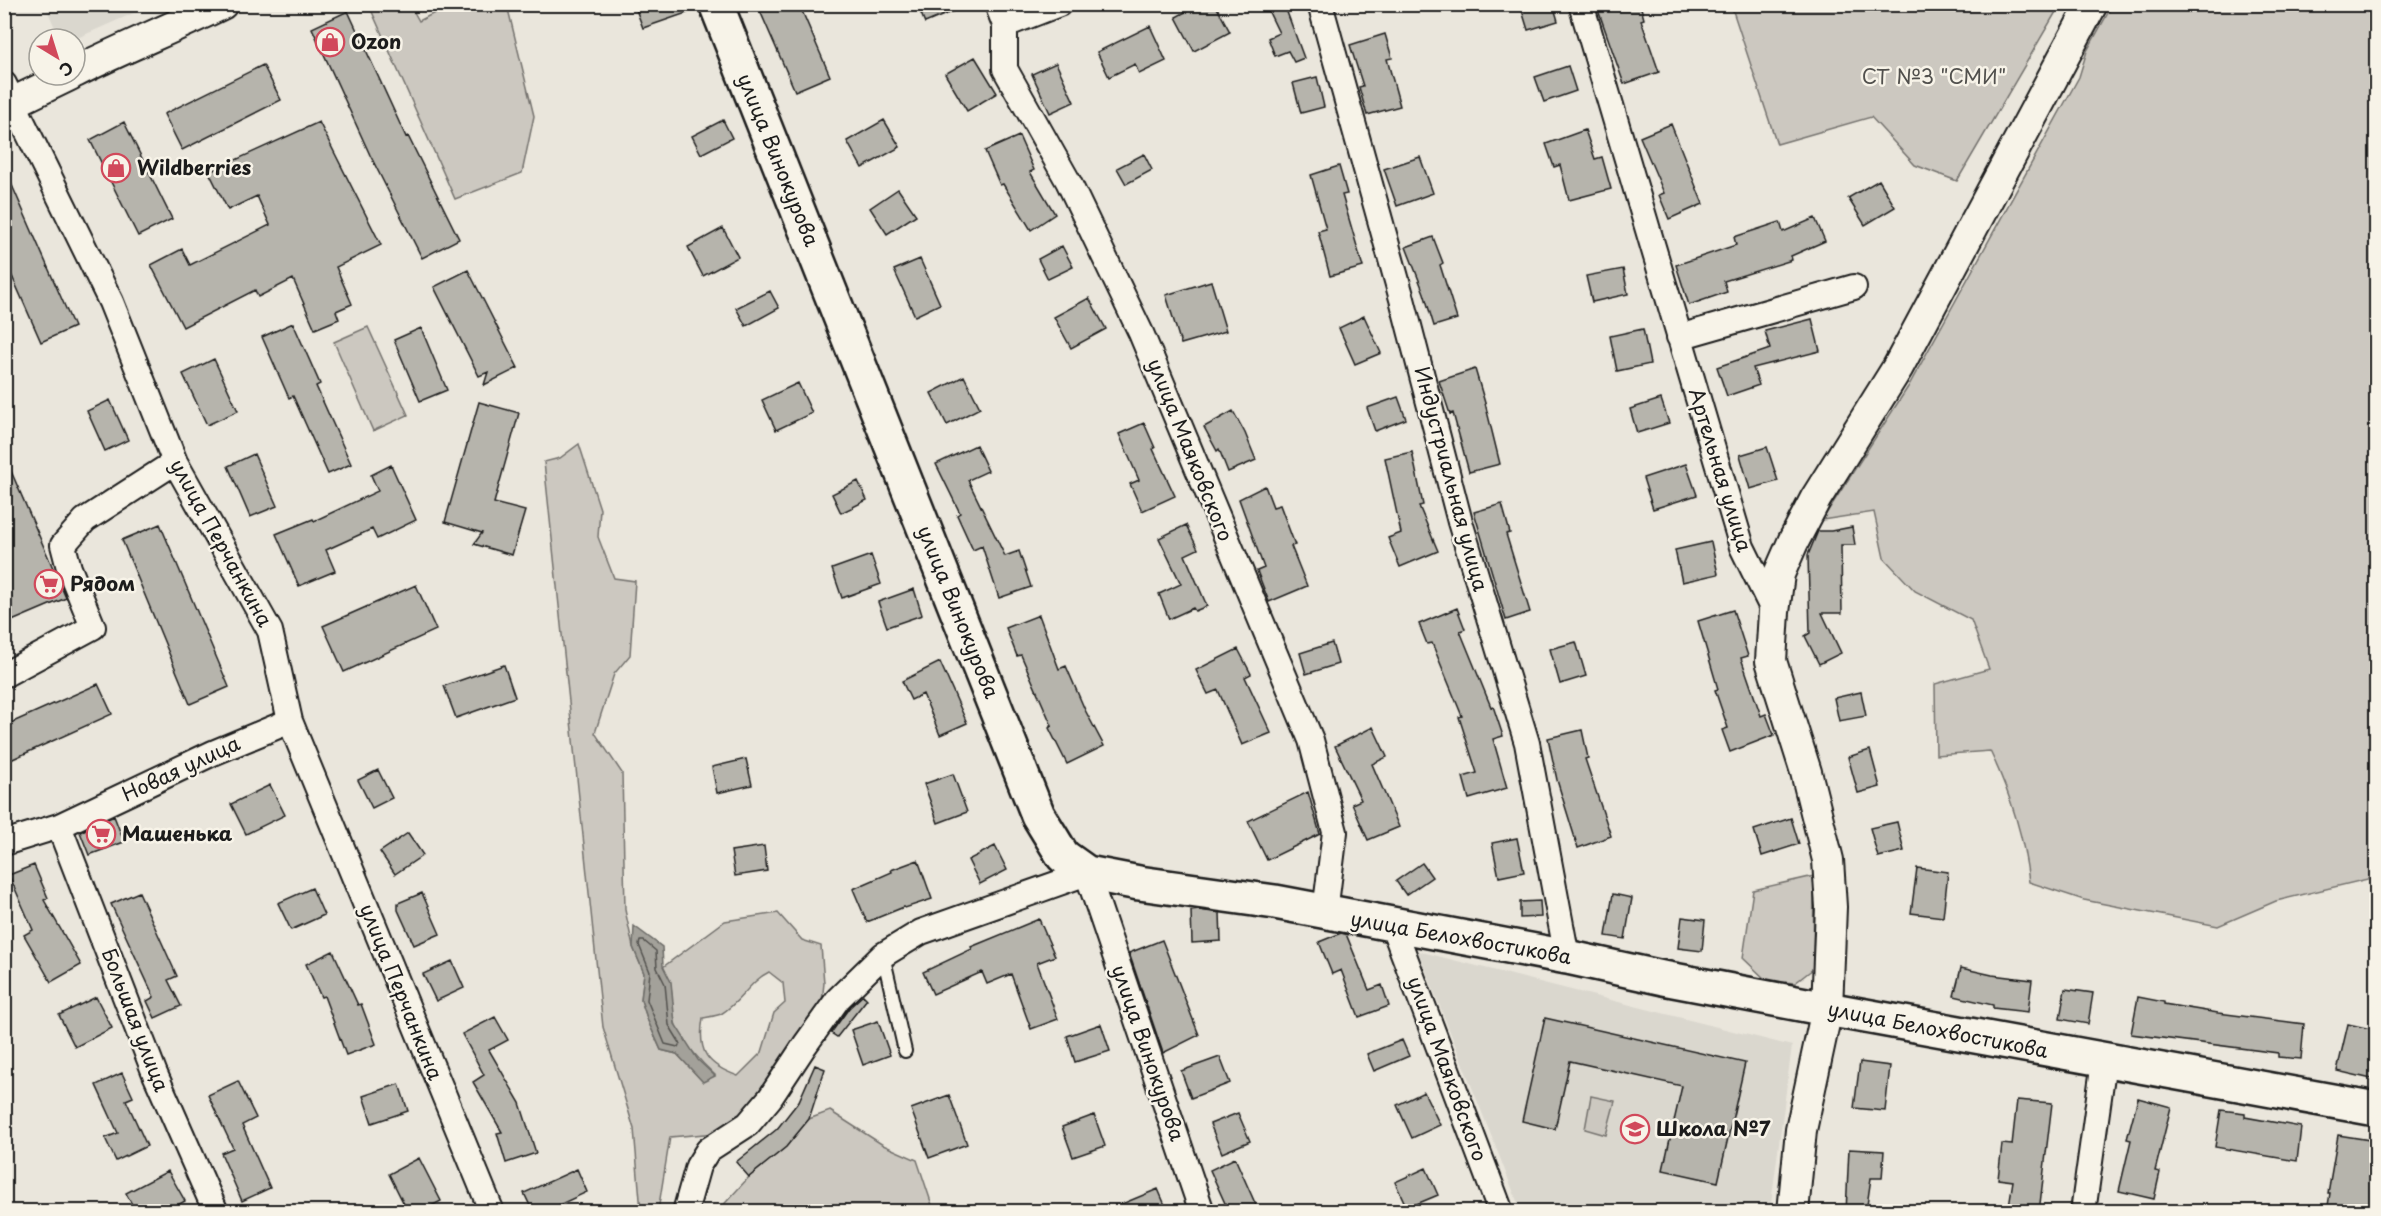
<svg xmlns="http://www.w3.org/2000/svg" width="2381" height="1216" font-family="'Playpen Sans',sans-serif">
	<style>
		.built { fill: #dad7ce }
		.green { fill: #ccc8c0; stroke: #74726e; stroke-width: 1.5; fill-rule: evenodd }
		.water { fill: #a3a19a; stroke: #6d6c68; stroke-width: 1.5 }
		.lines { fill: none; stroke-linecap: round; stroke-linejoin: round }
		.shore { stroke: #52514e; stroke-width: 1.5 }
		.building { fill: #b6b4ac; stroke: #1c1c1c; stroke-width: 1.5 }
		.service-casing { stroke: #1c1c1c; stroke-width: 16 }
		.minor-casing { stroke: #1c1c1c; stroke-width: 28 }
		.tertiary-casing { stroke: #1c1c1c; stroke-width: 34 }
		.secondary-casing { stroke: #1c1c1c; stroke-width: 38 }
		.service { stroke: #f7f3e8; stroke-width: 12 }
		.minor { stroke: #f7f3e8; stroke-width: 24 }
		.tertiary { stroke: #f7f3e8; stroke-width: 30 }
		.secondary { stroke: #f7f3e8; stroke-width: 33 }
		.labels { text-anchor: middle; stroke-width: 5; stroke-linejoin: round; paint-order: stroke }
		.poi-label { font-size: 20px; font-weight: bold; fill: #1c1c1c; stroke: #f7f3e8; text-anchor: start }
		.park-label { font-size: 20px; fill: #51504d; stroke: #f7f3e8 }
		.street-label { font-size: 20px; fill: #1c1c1c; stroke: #f7f3e8 }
	</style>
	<rect width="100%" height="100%" fill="#eae6dc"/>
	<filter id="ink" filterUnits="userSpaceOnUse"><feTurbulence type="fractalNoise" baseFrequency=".0167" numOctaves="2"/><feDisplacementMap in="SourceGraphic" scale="12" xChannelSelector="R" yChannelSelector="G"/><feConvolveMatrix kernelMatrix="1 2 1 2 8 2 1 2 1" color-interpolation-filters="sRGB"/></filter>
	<g filter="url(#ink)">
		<path class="built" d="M45,5H152L75,39H60Z
			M1418,951L1792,1046L1770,1211H1521Z"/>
		<path class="green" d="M2113,4L2376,5V877L2276,901L2218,926L2084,900L2029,882C2024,836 2010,793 1990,751L1936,755L1935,684L1989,669L1971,620L1915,591L1884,558L1874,512L1822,520L1908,387L2079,77L2087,51Z
			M369,5H410L419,21L450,5H507L534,116L522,173L455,199Z
			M1731,5V4L2060,5L1957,181L1915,165L1871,117L1777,144Z
			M368,327L408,415L373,431L334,342Z
			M579,444L600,509L598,537L614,578L635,581L630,655L614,674L595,733L622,773L625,910L633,947L644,973L641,1000L648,1021L661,1050L677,1054L703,1081L715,1075C703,1064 678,1038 675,1022C670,999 675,989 663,967L725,921L778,913L802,940L821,946L824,983L821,1011L755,1104L717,1133L670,1137L658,1211H641L634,1129L603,1027L544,462L560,458ZM769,972L783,983L785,1003L774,1013L762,1052L738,1076C707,1065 697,1052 703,1018C708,1017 716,1016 721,1014C740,1003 750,981 769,972Z
			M1814,876L1813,969L1795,983L1767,981L1743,958L1753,890Z
			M1591,1096L1615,1101L1606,1135L1585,1129Z
			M830,1111L883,1145L917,1160L934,1211L717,1212L749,1177L786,1147L809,1119Z"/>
		<path class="water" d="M634,926L662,947L663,966L671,982L675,1024L698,1060L715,1076L703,1082L677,1054L661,1050L648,1021L641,1000L644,973L633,947Z"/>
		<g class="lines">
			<path class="shore" d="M644,941L656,951L657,968L665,984L669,1025L680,1043L678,1047L665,1044L647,1000L650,972L639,945L640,941Z"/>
		</g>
		<path class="building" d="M634,4H698V9L643,28Z
			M757,4H799L830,76L795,91Z
			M917,4H968V5L925,23Z
			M1200,4H1215L1230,32L1194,51L1176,17Z
			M1265,4H1284L1304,58L1294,62L1288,51L1275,56L1268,38L1279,33Z
			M1520,4H1553L1558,21L1528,30Z
			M1596,4H1640L1644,19L1641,20L1659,72L1624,84Z
			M348,11L406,137L408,136L459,239L422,258L370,155L312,28Z
			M1150,26L1166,61L1139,74L1135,64L1109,77L1097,52Z
			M1385,34L1392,58L1387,59L1400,106L1367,115L1359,87L1363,86L1350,45Z
			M975,57L997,93L967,111L945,74Z
			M1056,63L1074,102L1050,113L1032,74Z
			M263,65L281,100L182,150L164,114Z
			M1568,66L1576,91L1544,102L1535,77Z
			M1317,77L1324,107L1301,113L1293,83Z
			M723,120L732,138L701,154L692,136Z
			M884,120L900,147L862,168L847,141Z
			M124,122L172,219L138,236L90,140Z
			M319,122L381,245L336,267L352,304L336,311L339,319L315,329L293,279L258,297L255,290L183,327L151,265L182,249L190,265L270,225L257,196L228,210L209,172Z
			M1671,124L1703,204L1669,219L1659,195L1664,193L1640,137Z
			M1585,130L1595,159L1602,157L1611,189L1569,200L1560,165L1554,167L1546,144Z
			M1019,136L1034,170L1030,172L1055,214L1031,230L1003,184L1000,185L985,151Z
			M1144,154L1152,170L1126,184L1117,168Z
			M1420,157L1433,193L1397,206L1384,169Z
			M1339,166L1347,194L1342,195L1363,267L1330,276L1318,231L1326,229L1311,175Z
			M4,167L74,327L41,342L4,258Z
			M1879,180L1895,207L1865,225L1848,198Z
			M898,189L916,215L887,234L870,208Z
			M1815,218L1825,241L1791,256L1792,260L1724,281L1727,292L1689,305L1676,265L1736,245L1734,237L1780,222L1783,232Z
			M723,228L738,257L703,276L688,247Z
			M1433,237L1443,263L1440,265L1457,319L1434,326L1424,293L1406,247Z
			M1062,246L1073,267L1048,279L1038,259Z
			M920,259L940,304L915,316L894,270Z
			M1623,269L1628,294L1592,302L1586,276Z
			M468,270L518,368L484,385L488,372L479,376L434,287Z
			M1211,281L1226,331L1181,344L1166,295Z
			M770,291L779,308L746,326L736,308Z
			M1089,298L1106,329L1071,348L1054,317Z
			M1364,316L1381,353L1355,364L1339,328Z
			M1812,319L1820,351L1753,368L1759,385L1727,396L1717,367L1770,349L1765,331Z
			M293,323L320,384L316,386L351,464L328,474L293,396L289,398L262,337Z
			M421,328L447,390L420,401L394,340Z
			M1643,329L1650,364L1617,371L1610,336Z
			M214,359L238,411L207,425L183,374Z
			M1475,369L1485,403L1500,464L1469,472L1453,413L1450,414L1439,381Z
			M964,376L980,408L947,425L931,393Z
			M798,383L812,413L776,430L762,400Z
			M1398,397L1406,419L1375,431L1367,408Z
			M1661,399L1669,423L1637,433L1630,409Z
			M110,400L128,440L105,451L87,411Z
			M479,402L519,413L494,503L525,511L512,555L474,544L482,533L445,522Z
			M1233,411L1245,433L1256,460L1228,472L1219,449L1217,451L1204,427Z
			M1144,423L1155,448L1153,449L1175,496L1142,511L1130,484L1139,480L1119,434Z
			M976,445L988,471L968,480L1005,556L1019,551L1031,587L999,598L982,546L973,550L957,515L960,513L936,464Z
			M1767,447L1778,481L1750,489L1740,455Z
			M1412,452L1423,505L1419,506L1438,551L1400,567L1388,538L1401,533L1385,458Z
			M254,454L277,506L250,517L228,466Z
			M4,455L66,598L12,621L4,604Z
			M1686,464L1697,495L1653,509L1643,478Z
			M391,465L416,520L377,539L372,529L326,550L335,571L299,586L276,534L313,519L314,521L378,491L371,475Z
			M858,481L867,500L841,513L832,494Z
			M1265,486L1273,507L1280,505L1295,545L1291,546L1307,586L1269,602L1257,571L1264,568L1239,499Z
			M1502,504L1510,533L1506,534L1530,612L1506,620L1474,512Z
			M160,524L229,687L190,704L122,540Z
			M1186,525L1198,549L1185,555L1207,606L1195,611L1193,608L1169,619L1159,594L1181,584L1159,538Z
			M1852,527L1855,545H1841L1842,613H1822L1841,653L1819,664L1805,636L1810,633L1808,555L1818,531H1831Z
			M1711,542L1718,574L1682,582L1675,550Z
			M871,555L881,584L842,598L832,569Z
			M416,585L436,630L344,672L323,626Z
			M914,589L922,615L887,627L878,602Z
			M1457,608L1465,629L1460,631L1491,707L1493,706L1503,736L1493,739L1507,788L1469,799L1463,777L1477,773L1459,717L1462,716L1432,643L1427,644L1419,624Z
			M1733,610L1748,656L1741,658L1761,716L1766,714L1774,735L1730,752L1722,730L1728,728L1715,690L1718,689L1698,621Z
			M1039,615L1059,669L1066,666L1085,710L1104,746L1067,764L1049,728L1052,726L1021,655L1017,656L1006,628Z
			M1576,642L1586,676L1560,684L1550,649Z
			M1332,643L1338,664L1306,674L1300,653Z
			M1238,649L1251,674L1245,677L1271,733L1242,745L1218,690L1208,694L1196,670Z
			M940,662L967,723L940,735L923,694L911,700L902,681Z
			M504,665L515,697L456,718L444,686Z
			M98,684L112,714L4,763V726Z
			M1861,692L1866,716L1839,721L1834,698Z
			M1373,727L1387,757L1372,764L1399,827L1368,840L1352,804L1361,800L1335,746Z
			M1582,730L1588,758L1585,759L1611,836L1578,848L1557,780L1548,738Z
			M1870,750L1880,787L1858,793L1848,757Z
			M746,759L752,785L717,793L712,767Z
			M378,770L392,798L372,808L358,780Z
			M953,774L967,812L938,823L924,784Z
			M270,785L285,815L246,834L231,804Z
			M1308,792L1320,834L1267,860L1248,821Z
			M114,816L124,842L89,855L80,832Z
			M1791,818L1799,844L1762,856L1754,830Z
			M1897,822L1904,851L1878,857L1870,828Z
			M408,833L423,855L395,874L380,852Z
			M1517,838L1524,872L1499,877L1492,843Z
			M764,846L767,871L735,876L731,851Z
			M995,846L1007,870L980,884L968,860Z
			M918,860L932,899L905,908L904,907L867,922L853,889L892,872L891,870Z
			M1422,863L1432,877L1406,895L1396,881Z
			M34,865L48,898L44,900L81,965L51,982L24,935L33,930L9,875Z
			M1917,868L1948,872L1943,917L1911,913Z
			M312,888L324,915L291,930L278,903Z
			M139,892L177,976L168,980L181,1006L155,1018L147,1001L154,997L111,904Z
			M422,893L440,934L414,945L398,910V903Z
			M1613,894L1632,898L1625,939L1606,936Z
			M1540,901L1541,917L1520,918V902Z
			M1199,910L1220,913L1221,941L1192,943L1191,911Z
			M1682,917L1705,920L1702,951L1678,948Z
			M1039,919L1055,956L1037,963L1058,1019L1031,1029L1011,974L987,984L982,972L933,994L923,972L972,949L971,947Z
			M1341,933L1346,934L1369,990L1382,985L1389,1006L1359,1017L1341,970L1332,974L1319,942Z
			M1162,940L1199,1035L1163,1053L1129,953Z
			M333,951L358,1005L361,1004L376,1044L346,1055L324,996L321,997L306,964Z
			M452,961L464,988L436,1001L423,974Z
			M1961,968L1992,975L2032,980L2028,1012L1993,1008V1005L1954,996Z
			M2065,989L2093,993L2088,1024L2060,1019Z
			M863,995L867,999L837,1037L831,1033L849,1008Z
			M96,997L112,1028L75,1047L59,1015Z
			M2138,997L2164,1002V1004L2218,1013L2304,1024L2301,1059L2278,1057V1053L2131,1034Z
			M495,1017L508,1040L489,1050L520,1103L536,1153L506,1163L497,1133L502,1132L473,1082L484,1075L462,1034Z
			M1545,1018L1745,1063L1718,1182L1663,1170L1682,1086L1570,1061L1555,1129L1522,1121Z
			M878,1021L890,1055L863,1065L851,1030Z
			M1101,1024L1110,1051L1075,1062L1067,1036Z
			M2348,1024L2376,1030V1080L2337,1071Z
			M1402,1040L1409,1056L1374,1071L1367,1054Z
			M1220,1057L1230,1083L1191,1098L1181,1071Z
			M1860,1062L1890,1066L1885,1111L1854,1108Z
			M815,1065L825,1069L809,1119L786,1147L749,1177L736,1162L777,1129L799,1101Z
			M122,1073L133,1097L126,1100L147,1146L116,1161L105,1138L118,1133L96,1085Z
			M238,1081L256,1118L242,1125L270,1188L242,1201L221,1153L233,1148L208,1095Z
			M399,1084L408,1111L372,1123L363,1096Z
			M1424,1092L1440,1125L1412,1138L1397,1105Z
			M949,1095L967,1144L929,1158L911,1109Z
			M2138,1098L2171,1107L2155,1171L2160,1172L2154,1199L2119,1191L2131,1140L2127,1139Z
			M2017,1100L2052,1103L2039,1212H2008L2013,1181L1998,1179L2002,1144L2012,1145Z
			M2221,1110L2245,1113V1117L2301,1127L2297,1161L2215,1147Z
			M1238,1113L1250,1141L1222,1153L1210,1124Z
			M1094,1115L1105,1146L1073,1157L1062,1127Z
			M2338,1135L2376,1141L2370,1212H2327L2330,1193H2328Z
			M1849,1149L1884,1151L1882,1178H1871L1866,1212H1846Z
			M419,1158L441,1201L420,1212H408L389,1174Z
			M1235,1158L1259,1212H1229L1210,1170Z
			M1426,1168L1438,1195L1407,1208L1395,1182Z
			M577,1169L587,1192L544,1212H533L524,1193Z
			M168,1171L185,1201L166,1212H136L126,1193Z
			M1158,1189L1168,1212H1105V1211Z"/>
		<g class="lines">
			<g class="service-casing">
				<path id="service" d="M883,955L905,1051"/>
			</g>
			<g class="minor-casing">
				<path id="minor" d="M997,4L1005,25V69L1068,181L1141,333L1311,740L1335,832L1325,912
					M1320,4L1402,299L1460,522L1527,743L1567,957
					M1581,4L1742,547L1774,612
					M1005,25L1059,4
					M4,84L111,302L175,462L270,631L290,721L492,1212
					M1679,337L1854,287
					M4,675L93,627L69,568L63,545L85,520L175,462
					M59,826L155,1074L216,1212
					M4,843L59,826L213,753L290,721
					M1393,926L1501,1212
					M685,1212L698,1166L708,1150L748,1124L770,1098L805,1045L838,999L883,955L921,932L1087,873L1202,1212
					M2083,1212L2104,1061"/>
			</g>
			<g class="tertiary-casing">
				<path id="tertiary" d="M75,72C123,48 173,28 222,4
					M4,107L70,75
					M1793,1212L1801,1130L1827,1009L1831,907L1828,860L1806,772L1771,661L1774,612L1779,574L1793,542L1816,498L1898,367L2092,4"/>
			</g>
			<g class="secondary-casing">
				<path id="secondary" d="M716,4L1038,815L1063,856L1087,873L1139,883L1275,902L1567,957L1663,978L1827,1009L2376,1109"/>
			</g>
			<use href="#service" class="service"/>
			<use href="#minor" class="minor"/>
			<use href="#tertiary" class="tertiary"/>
			<use href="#secondary" class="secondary"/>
		</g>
	</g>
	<defs>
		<g id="shop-ring" transform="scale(1.5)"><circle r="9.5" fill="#f7f3e8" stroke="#d1495b" stroke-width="1.5"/><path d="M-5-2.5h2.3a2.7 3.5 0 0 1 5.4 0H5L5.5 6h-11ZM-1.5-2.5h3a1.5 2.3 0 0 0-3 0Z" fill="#d1495b"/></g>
		<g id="supermarket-ring" transform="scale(1.5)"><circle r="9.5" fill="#f7f3e8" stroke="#d1495b" stroke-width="1.5"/><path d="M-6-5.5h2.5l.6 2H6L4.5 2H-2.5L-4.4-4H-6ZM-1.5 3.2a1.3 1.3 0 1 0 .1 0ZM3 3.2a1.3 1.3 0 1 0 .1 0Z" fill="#d1495b"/></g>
		<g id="school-ring" transform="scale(1.5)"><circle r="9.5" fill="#f7f3e8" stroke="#d1495b" stroke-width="1.5"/><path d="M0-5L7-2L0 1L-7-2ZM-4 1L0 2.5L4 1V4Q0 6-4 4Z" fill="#d1495b"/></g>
	</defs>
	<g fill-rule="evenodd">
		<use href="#shop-ring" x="330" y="42"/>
		<use href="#shop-ring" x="116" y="168"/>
		<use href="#supermarket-ring" x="49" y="584"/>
		<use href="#supermarket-ring" x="101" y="834"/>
		<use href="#school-ring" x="1635" y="1129"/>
	</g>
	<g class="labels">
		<g class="poi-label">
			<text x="351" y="49">Ozon</text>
			<text x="137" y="175">Wildberries</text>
			<text x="70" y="591">Рядом</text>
			<text x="122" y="841">Машенька</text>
			<text x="1656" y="1136">Школа №7</text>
		</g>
		<g class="park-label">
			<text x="1934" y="84">СТ №3 "СМИ"</text>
		</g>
		<g class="street-label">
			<text transform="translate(778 160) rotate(68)" y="7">улица Винокурова</text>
			<text transform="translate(1190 450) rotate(68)" y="7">улица Маяковского</text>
			<text transform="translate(1720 470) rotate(73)" y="7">Артельная улица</text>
			<text transform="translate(1451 479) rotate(75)" y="7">Индустриальная улица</text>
			<text transform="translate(221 543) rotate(61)" y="7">улица Перчанкина</text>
			<text transform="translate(958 612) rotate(68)" y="7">улица Винокурова</text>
			<text transform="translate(181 769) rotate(-25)" y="7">Новая улица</text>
			<text transform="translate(1461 938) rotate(10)" y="7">улица Белохвостикова</text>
			<text transform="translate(401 992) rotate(68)" y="7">улица Перчанкина</text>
			<text transform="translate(135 1020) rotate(69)" y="7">Большая улица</text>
			<text transform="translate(1938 1030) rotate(11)" y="7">улица Белохвостикова</text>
			<text transform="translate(1148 1053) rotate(71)" y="7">улица Винокурова</text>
			<text transform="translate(1447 1069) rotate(70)" y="7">улица Маяковского</text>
		</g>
	</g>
	<rect width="2381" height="1216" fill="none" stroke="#f7f3e8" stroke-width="24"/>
	<rect x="12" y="12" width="2357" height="1192" fill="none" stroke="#1c1c1c" stroke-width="2" filter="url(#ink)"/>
	<g transform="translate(57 57) rotate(142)"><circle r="28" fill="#f7f3e8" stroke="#9f9d96" stroke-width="1.5"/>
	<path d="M0-4.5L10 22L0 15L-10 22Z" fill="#d1495b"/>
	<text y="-9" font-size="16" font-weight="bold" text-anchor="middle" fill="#1c1c1c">С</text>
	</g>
</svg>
